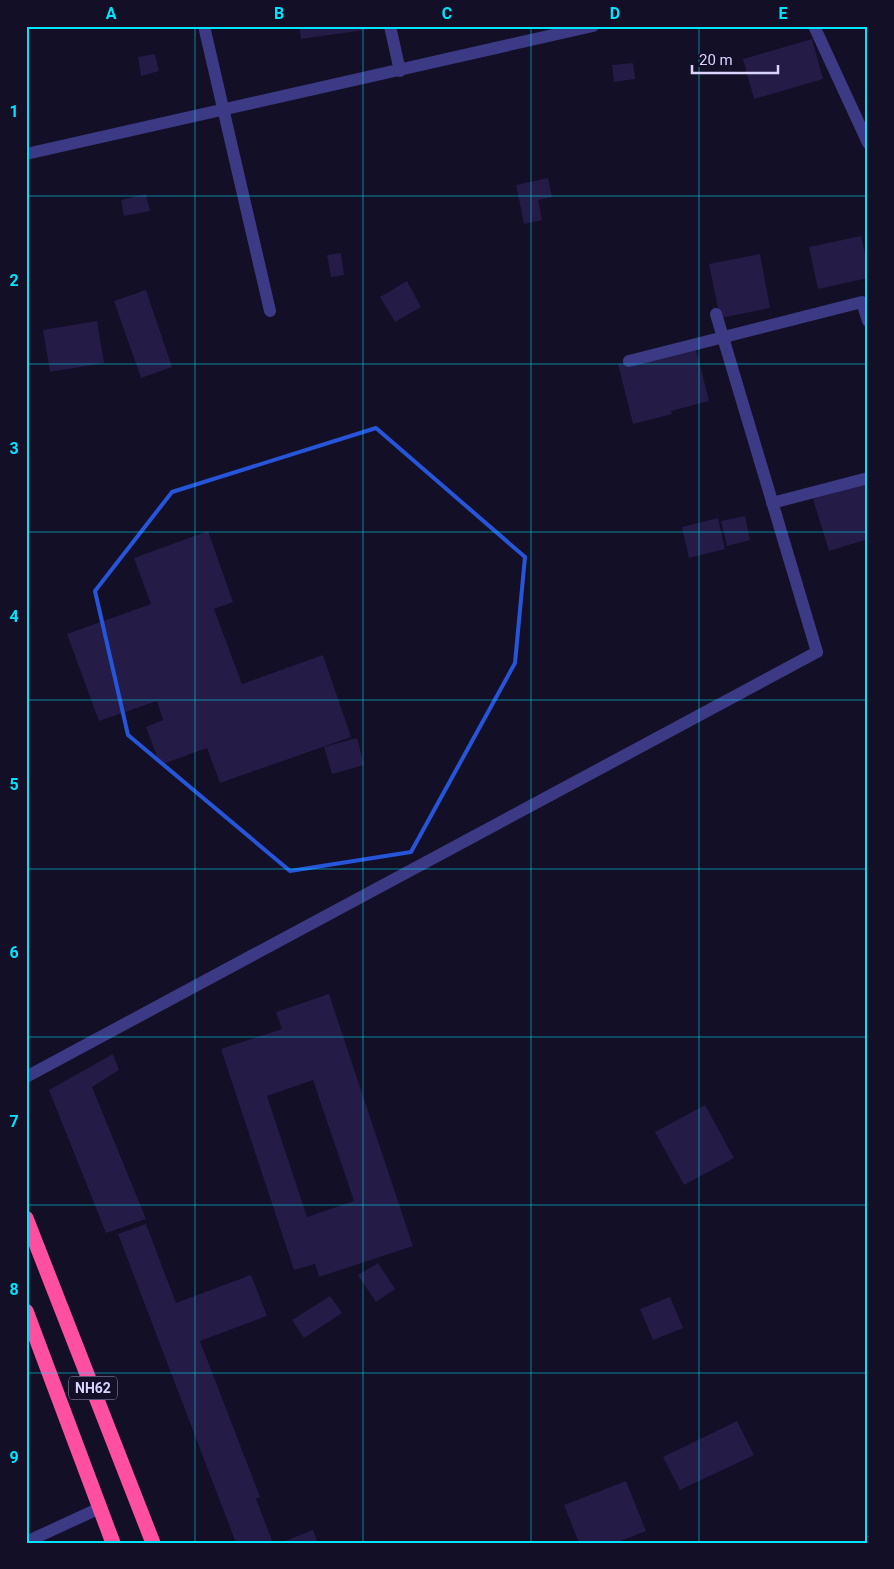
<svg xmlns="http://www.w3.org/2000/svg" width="894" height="1569" font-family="Roboto,sans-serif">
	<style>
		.building { fill: #241b47; fill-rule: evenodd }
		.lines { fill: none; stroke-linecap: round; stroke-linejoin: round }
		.street { stroke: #3d3a85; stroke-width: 12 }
		.highway { stroke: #ff4fa3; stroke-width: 15 }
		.marked { fill: none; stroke: #2655da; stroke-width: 4; stroke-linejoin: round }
		.grid { fill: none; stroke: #00e5ff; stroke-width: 1; stroke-opacity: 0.55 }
		.labels { text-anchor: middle; stroke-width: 4; stroke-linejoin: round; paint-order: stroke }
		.shield { fill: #130f26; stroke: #9e99be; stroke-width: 1 }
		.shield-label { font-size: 14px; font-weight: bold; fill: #d9d4ff }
		.neatline { fill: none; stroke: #00e5ff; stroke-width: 2 }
		.grid-label { font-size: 16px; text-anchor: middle; font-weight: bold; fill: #00e5ff }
	</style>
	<rect width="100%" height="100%" fill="#130f26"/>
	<path class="building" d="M299,26H372V29L301,39Z
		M812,39L823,79L754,99L743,59Z
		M155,54L159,71L141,76L138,57Z
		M633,63L635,79L614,82L612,65Z
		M548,178L552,197L538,200L542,220L524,224L516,185Z
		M146,194L150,211L124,216L121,200Z
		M861,236L868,267V278L818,289L809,247Z
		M341,253L344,275L331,277L327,255Z
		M760,254L770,308L720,318L709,264Z
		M407,281L421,307L395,322L380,297Z
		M146,290L172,367L141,378L114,301Z
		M97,321L104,363L50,372L43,330Z
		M695,345L709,401L671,411L672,414L633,424L618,364Z
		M868,482V539L829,551L813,499Z
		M745,516L750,540L727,546L721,521Z
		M718,518L725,549L689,558L682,527Z
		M208,531L233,602L214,609L242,684L323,655L351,737L220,783L207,748L160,765L146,727L163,720L157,701L99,721L67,634L151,604L134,558Z
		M357,738L364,765L332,774L324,747Z
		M329,994L413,1246L319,1277L315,1264L294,1270L221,1049L282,1029L276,1012ZM313,1080L354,1201L307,1217L267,1096Z
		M113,1054L119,1070L92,1087L146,1219L106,1233L49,1090Z
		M705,1105L734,1158L684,1185L655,1132Z
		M146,1224L176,1303L251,1275L267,1316L200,1341L260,1497L256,1499L273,1543H236L118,1234Z
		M378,1263L395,1289L376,1302L358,1275Z
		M330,1296L342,1313L304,1338L292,1320Z
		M670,1297L683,1328L653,1340L640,1309Z
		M737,1421L754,1455L680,1490L663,1457Z
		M626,1481L646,1531L615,1543H579L564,1505Z
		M313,1530L318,1543H280Z"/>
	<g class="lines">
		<path class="street" d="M204,26L270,311
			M390,26L400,71
			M814,26L868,143
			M26,154L593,26
			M629,361L862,302L868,321
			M772,503L868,478
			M26,1077L817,652L716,314
			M26,1542L100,1508"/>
		<path class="highway" d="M26,1218L153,1543
			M26,1311L113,1543"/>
	</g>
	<path class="marked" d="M376,428L525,557L515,663L411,852L290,871L128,735L95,591L172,492Z"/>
	<path class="grid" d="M195,26V1543M363,26V1543M531,26V1543M699,26V1543M26,196H868M26,364H868M26,532H868M26,700H868M26,869H868M26,1037H868M26,1205H868M26,1373H868"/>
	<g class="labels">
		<rect class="shield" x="69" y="1376.5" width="48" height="23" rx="4"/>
		<g class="shield-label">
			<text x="93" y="1393">NH62</text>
		</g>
	</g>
	<rect width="894" height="1569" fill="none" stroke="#130f26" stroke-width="55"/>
	<path d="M692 65v8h86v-8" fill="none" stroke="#d9d4ff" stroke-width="2.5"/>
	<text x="699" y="65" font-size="15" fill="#d9d4ff" stroke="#130f26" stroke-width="4" paint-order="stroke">20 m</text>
	<rect x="28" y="28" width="838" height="1514" class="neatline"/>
	<g class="grid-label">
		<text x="111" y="19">A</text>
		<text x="279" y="19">B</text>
		<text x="447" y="19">C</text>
		<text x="615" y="19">D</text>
		<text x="783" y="19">E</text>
		<text x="14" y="117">1</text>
		<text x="14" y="286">2</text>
		<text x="14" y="454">3</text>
		<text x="14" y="622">4</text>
		<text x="14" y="790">5</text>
		<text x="14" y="958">6</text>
		<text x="14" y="1127">7</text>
		<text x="14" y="1295">8</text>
		<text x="14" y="1463">9</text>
	</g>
</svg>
